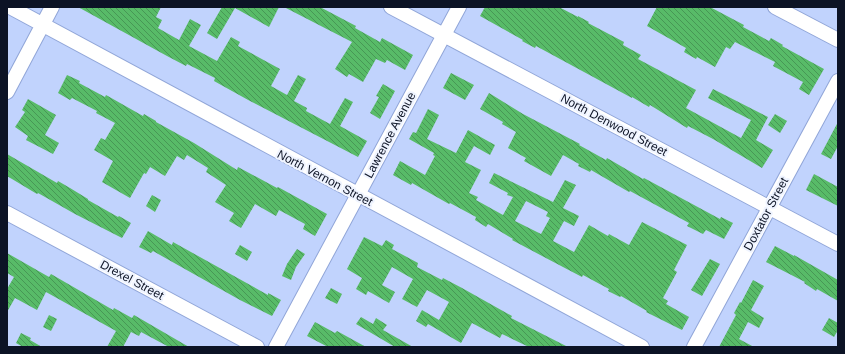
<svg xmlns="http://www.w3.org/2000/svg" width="845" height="354" font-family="Helvetica,sans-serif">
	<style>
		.building { fill: url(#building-back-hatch); fill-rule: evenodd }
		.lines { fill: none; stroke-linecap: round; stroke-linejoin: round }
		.minor-casing { stroke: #91a6d8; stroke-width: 16 }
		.minor { stroke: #fff; stroke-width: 14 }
		.labels { text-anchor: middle; stroke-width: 4; stroke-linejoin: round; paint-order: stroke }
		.street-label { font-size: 12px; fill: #0c1325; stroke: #eff4ff }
	</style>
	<defs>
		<pattern id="building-back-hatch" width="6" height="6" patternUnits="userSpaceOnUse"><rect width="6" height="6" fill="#58bb68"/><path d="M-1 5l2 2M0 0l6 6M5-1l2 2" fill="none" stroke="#479755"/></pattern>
	</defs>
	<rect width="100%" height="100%" fill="#c1d3fd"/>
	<path class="building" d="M78,7H161L156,17L162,20L158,28L179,40L190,19L201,25L189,46L217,61L231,37L240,42L238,46L280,69L271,86L287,95L298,75L306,79L294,101L307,108L306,111L330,124L345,98L353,102L340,126L367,141L358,157L250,101L214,81L215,78L187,64L186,66L167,56Z
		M222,7H279L269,27L235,8L217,39L207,33Z
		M284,7H320L356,26L355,28L380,42L382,38L413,55L405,70L387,60L385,63L376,59L363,82L349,74L347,77L335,69L352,42Z
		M485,7H559L578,17V16L589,22L588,23L624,42L623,45L641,55L638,59L696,90L686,108L741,138L751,120L708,98L713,89L768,117L756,140L773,150L762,168L713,139L688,126L687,128L650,105L649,107L632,97V98L536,46L535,48L522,41L523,40L480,16Z
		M657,7H710L744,25L743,27L769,41L771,38L783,45L782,46L824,69L809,95L799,89L803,82L773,66L775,62L735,42L730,49L726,47L715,67L697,57L696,59L684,52L686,48L647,26Z
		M451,73L474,85L465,100L443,88Z
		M67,75L80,81L79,83L105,97L106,95L143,116L144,114L156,121V122L194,143L237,170L238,167L277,188L278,187L327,214L315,236L303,229L305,224L279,210L276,216L255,204L241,228L229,221L234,213L215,202L226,185L206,172L208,168L187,155L184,160L177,156L165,176L150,167L146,174L144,173L130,198L102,182L113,161L94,150L101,138L105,140L115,123L96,113L97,111L72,98L70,100L58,93Z
		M383,84L395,91L380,119L370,113L379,97L376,96Z
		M489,93L523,114L580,144L579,145L606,160L607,158L643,179L644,178L720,219L721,217L733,223L724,239L706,230L703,234L687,226L689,223L630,191L629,192L591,170L590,172L578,166L579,164L563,155L551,176L524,161L526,158L508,148L516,132L502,124L503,122L480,109Z
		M28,99L56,115L45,135L59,143L53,154L26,140L28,136L15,127L25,112L22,110Z
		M428,109L439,115L427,139L456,153L468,130L495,145L490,155L474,146L465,162L481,170L469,193L478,197L476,200L503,215L513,197L507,195L508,193L489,183L494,173L553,202L565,180L576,185L563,208L579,216L574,226L564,221L553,241L574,252L589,225L608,236L609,234L629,245L642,222L687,245L674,270L677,272L663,298L668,301L666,304L689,317L682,330L646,312L647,311L621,296L620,297L608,291L609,289L583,275L582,277L544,257L512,240L513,239L488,224L486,227L475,220L476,217L450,203L449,204L412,183L411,185L393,175L400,161L425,175L435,156L433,155L434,153L409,139L413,132L416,133ZM526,201L548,212L546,216L550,218L541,234L515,221Z
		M775,114L787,121L780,133L768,125Z
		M838,122V146L831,159L821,154Z
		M7,154L57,183L58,181L70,188L88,199V200L118,217L119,216L131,223L122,238L75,214L38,193L37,194L7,176Z
		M814,174L838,187V206L806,190Z
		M152,195L161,200L155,212L146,206Z
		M148,231L172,245L173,242L268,295V293L281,300L272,316L240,300L176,264L153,251L151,253L139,247Z
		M364,237L382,246L386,240L394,245L392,249L418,263L417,267L442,280L443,278L462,288L512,316L511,318L568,347H529L502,334L500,338L472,323L461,343L428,324L426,327L416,321L422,310L439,320L449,302L427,290L417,307L402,299L413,279L392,267L382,285L395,292L389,303L368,291L366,295L356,289L362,278L347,269Z
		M240,245L252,252L247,261L235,254Z
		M775,246L794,256V255L838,280V301L817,289L816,291L804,283L805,282L766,262Z
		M297,249L305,254L296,267L291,280L282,276L287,264Z
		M7,253L49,277L51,274L113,310L114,308L132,318L134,315L189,347H169L141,332L139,336L131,332L123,347H107L116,331L46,292L37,310L15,298L7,312V289L14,277L7,273Z
		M710,259L720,264L702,296L691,290Z
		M753,280L764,286L751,310L764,318L759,328L748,322L739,339L754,347H719L736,315L734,313L740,302L741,303Z
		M331,288L342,294L337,304L325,298Z
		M49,315L57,319L51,331L43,327Z
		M361,317L373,324L376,318L387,325L383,330L413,347H395L356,324Z
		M829,318L838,323V330L834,337L822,330Z
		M315,322L335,333L337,331L366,347H328L307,336Z
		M21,333L31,338L30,340L42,347H23L16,343Z"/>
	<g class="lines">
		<g class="minor-casing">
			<path id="minor" d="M10,7L642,347
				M391,7L838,244
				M775,7L838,40
				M7,92L52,7
				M7,213L257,347
				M276,347L459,7
				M694,347L838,81"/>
		</g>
		<use href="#minor" class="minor"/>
	</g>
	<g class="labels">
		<g class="street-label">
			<text transform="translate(614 125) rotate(28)" y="4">North Denwood Street</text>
			<text transform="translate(390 135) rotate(-62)" y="4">Lawrence Avenue</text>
			<text transform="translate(325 178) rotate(28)" y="4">North Vernon Street</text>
			<text transform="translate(766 214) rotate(-62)" y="4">Doxtator Street</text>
			<text transform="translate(132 280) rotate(28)" y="4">Drexel Street</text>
		</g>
	</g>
	<rect width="845" height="354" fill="none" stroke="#0c1325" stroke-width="16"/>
</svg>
